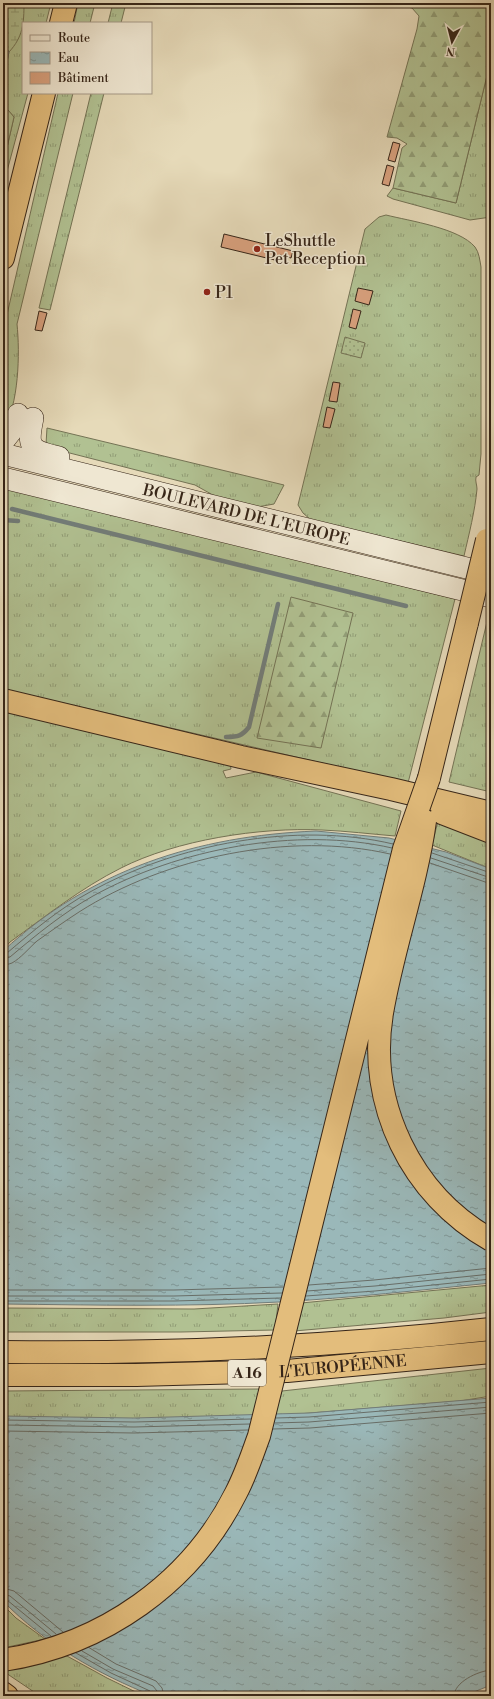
<svg xmlns="http://www.w3.org/2000/svg" width="494" height="1699" font-family="'Libre Bodoni',serif">
	<style>
		.grass { fill: url(#grass-tufts); stroke: #747355 }
		.forest { fill: url(#forest-firs); stroke: #747355 }
		.wetland { fill: url(#wetland-marsh); stroke: #747355 }
		.park { fill: url(#park-dots); stroke: #747355 }
		.water { fill: url(#water-ripples); stroke: #727d79 }
		.lines { fill: none; stroke-linecap: round; stroke-linejoin: round }
		.shore { stroke: #686e68; stroke-width: 1 }
		.stream { stroke: #727d79; stroke-width: 4.5 }
		.building { fill: #d9a17e; stroke: #362518 }
		.secondary-casing { stroke: #362518; stroke-width: 22 }
		.highway-casing { stroke: #362518; stroke-width: 24 }
		.secondary { stroke: #efe7d2; stroke-width: 21 }
		.highway { stroke: #e3bd7c; stroke-width: 22 }
		.highway-bridge-casing { stroke: #362518; stroke-width: 24; stroke-linecap: butt }
		.highway-bridge { stroke: #e3bd7c; stroke-width: 22 }
		.poi-dot { fill: #8f2418; stroke: #efe7d2; stroke-width: 1.5 }
		.labels { text-anchor: middle; stroke-width: 3; stroke-linejoin: round; paint-order: stroke }
		.shield { fill: #efe7d2; stroke: #6e5f50; stroke-width: 1 }
		.shield-label { font-size: 15px; font-weight: bold; fill: #362518 }
		.poi-label { font-size: 16px; fill: #362518; stroke: #efe7d2; text-anchor: start }
		.street-label { font-size: 16px; fill: #362518; stroke: #efe7d2 }
	</style>
	<defs>
		<pattern id="grass-tufts" width="24" height="20" patternUnits="userSpaceOnUse"><rect width="24" height="20" fill="#b1c192"/><path d="M3 7l-1-3M5 7V3M7 7l1-3M15 17l-1-3M17 17v-4M19 17l1-3" fill="none" stroke="#919d76"/></pattern>
		<pattern id="forest-firs" width="22" height="20" patternUnits="userSpaceOnUse"><rect width="22" height="20" fill="#b1c192"/><path d="M5 1l3.5 6h-7zM16 11l3.5 6h-7z" fill="#919d76"/></pattern>
		<pattern id="wetland-marsh" width="20" height="14" patternUnits="userSpaceOnUse"><rect width="20" height="14" fill="#b1c192"/><path d="M1 5h8M5 5V1M11 12h8M15 12V8" fill="none" stroke="#919d76"/></pattern>
		<pattern id="park-dots" width="8" height="8" patternUnits="userSpaceOnUse"><rect width="8" height="8" fill="#b1c192"/><path d="M2 2h.1M6 6h.1" fill="none" stroke="#919d76" stroke-width="1.8" stroke-linecap="round"/></pattern>
		<pattern id="water-ripples" width="26" height="14" patternUnits="userSpaceOnUse"><rect width="26" height="14" fill="#9ab8b9"/><path d="M2 4q2-2 4 0t4 0M15 11q2-2 4 0t4 0" fill="none" stroke="#7e9595"/></pattern>
	</defs>
	<rect width="100%" height="100%" fill="#e6dab9"/>
	<filter id="stains"><feTurbulence type="fractalNoise" baseFrequency=".005" numOctaves="4"/><feColorMatrix values="0 0 0 0 .2 0 0 0 0 .09 0 0 0 0 .02 0 0 0 .5 -.17"/></filter>
	<radialGradient id="worn" r=".72"><stop offset=".6" stop-color="#630" stop-opacity="0"/><stop offset="1" stop-color="#630" stop-opacity=".3"/></radialGradient>
	<path class="grass" d="M3,3H51L46,23H23V93H28L3,186V165L14,117L8,110H3V81L9,52L3,43Z
		M78,3H95L90,23H74Z
		M113,3H126L121,23H108Z
		M491,59V217L470,220L393,199L387,196L393,188L456,203Z
		M58,93H73L17,324C20,353 19,405 3,430V332Z
		M91,93H104L50,310L39,308Z
		M386,215C410,221 459,228 475,247C479,252 480,261 481,267V454L479,475L476,477C475,481 477,485 477,489C475,511 469,534 464,556L311,520L303,513L298,505L365,229L379,217Z
		M47,428L284,485L274,504L257,507L220,499L195,485L54,449L46,444Z
		M3,487L455,599L408,783L3,689Z
		M490,609H491V792L449,782Z
		M3,711L230,763L231,769L223,771L226,778L256,772L401,811L395,836C371,834 346,831 322,830C260,827 176,840 121,868C81,888 46,916 10,942L3,950Z
		M438,821L491,844V869L432,845Z
		M491,1285V1312L444,1318L294,1331L301,1303Z
		M278,1304L275,1330L181,1332H3V1308L194,1309Z
		M491,1368V1396L460,1401L273,1416L282,1391Z
		M260,1389L253,1416L148,1419L3,1417V1391Z
		M3,1605L16,1618L45,1639L3,1648Z
		M58,1656H67L107,1678L144,1696H40L3,1671Z"/>
	<path class="forest" d="M390,3H491V59L456,203L393,188L402,148L407,144L397,138L387,137L417,29L419,16L412,8Z
		M3,110H8L14,117L3,165Z
		M291,597L353,613L321,748L257,738Z"/>
	<path class="wetland" d="M6,3H24C24,23 23,37 9,52L3,43V5Z"/>
	<path class="park" d="M345,337L365,343L361,358L341,353Z"/>
	<path class="water" d="M3,43L9,52L3,81Z
		M316,831L389,838L446,852L491,869V1283C421,1290 350,1298 279,1302C187,1307 95,1305 3,1304V951C92,869 197,836 316,831Z
		M491,1398V1685L464,1696H153C98,1674 45,1644 3,1601V1416L134,1418L309,1413Z"/>
	<g class="lines">
		<path class="shore" d="M432,853L491,873
			M431,858L491,878
			M430,863L491,884
			M3,954L7,953C33,931 60,908 90,892C176,844 296,821 393,844
			M3,959L10,957C36,935 63,913 93,896C178,849 296,826 392,848
			M3,965C6,965 9,964 12,963C21,958 29,948 37,941C51,931 65,921 79,912C165,857 290,831 390,854
			M309,1285L374,1280L491,1268
			M3,1290H174L283,1287
			M307,1291L375,1286L491,1274
			M3,1296H174L282,1293
			M306,1296L375,1291L491,1279
			M3,1301H174L281,1298
			M276,1418L309,1417L491,1402
			M3,1420L134,1422L251,1419
			M275,1423L309,1422L491,1407
			M3,1425L134,1427L250,1424
			M273,1429L310,1428L491,1413
			M3,1431L134,1433L248,1430
			M3,1588L14,1591L63,1632
			M3,1594L10,1596L56,1634
			M3,1599L7,1600L51,1636
			M88,1647L116,1664L156,1681L162,1688L164,1696
			M82,1651L113,1669L153,1686L157,1691L158,1696
			M76,1653L111,1673L150,1691L153,1696
			M454,1696C454,1682 478,1671 491,1670"/>
		<path class="stream" d="M12,509L406,606
			M3,520L18,521
			M226,737C238,737 242,736 249,727L278,604"/>
	</g>
	<path class="building" d="M393,142L400,144L395,162L388,160Z
		M387,165L394,167L389,186L382,184Z
		M224,234L293,251L291,258L280,255L279,261L221,247Z
		M358,288L373,291L369,305L355,301Z
		M353,309L361,311L356,329L349,327Z
		M39,311L47,313L42,331L35,330Z
		M333,382L340,383L337,402L329,401Z
		M327,407L335,409L330,428L323,427Z"/>
	<g class="lines">
		<g class="secondary-casing">
			<g id="secondary">
				<path d="M33,418C27,447 29,450 59,457"/>
				<path d="M3,442L11,432L18,414"/>
				<path id="s1" d="M3,454L491,574"/>
				<path d="M3,478L491,597"/>
			</g>
		</g>
		<g class="highway-casing">
			<g id="highway">
				<path d="M61,23L66,3"/>
				<path d="M3,258L44,93"/>
				<path d="M3,700L241,757L391,789L491,813"/>
				<path d="M429,778L467,623"/>
				<path d="M442,813L491,832"/>
				<path d="M3,1352C166,1354 329,1347 491,1329"/>
				<path id="s2" d="M3,1375H136L287,1371L491,1352"/>
				<path d="M3,1693L7,1696"/>
			</g>
		</g>
		<use href="#secondary" class="secondary"/>
		<use href="#highway" class="highway"/>
		<g class="highway-bridge-casing">
			<path id="highway-bridge" d="M467,623L487,540
				M425,821C416,886 393,948 382,1013C367,1104 411,1195 491,1240
				M3,1660C103,1645 191,1583 236,1493C246,1474 252,1455 259,1436L404,849L429,778"/>
		</g>
		<use href="#highway-bridge" class="highway-bridge"/>
	</g>
	<g class="poi-dot">
		<circle cx="257" cy="249" r="4"/>
		<circle cx="207" cy="292" r="4"/>
	</g>
	<g class="labels">
		<rect class="shield" x="228" y="1360" width="38" height="26" rx="3"/>
		<g class="shield-label">
			<text x="247" y="1378">A 16</text>
		</g>
		<g class="poi-label">
			<text x="265" y="246">LeShuttle<tspan x="265" dy="18">Pet Reception</tspan></text>
			<text x="215" y="298">P1</text>
		</g>
		<g class="street-label">
			<text dy="6" stroke="none"><textPath href="#s1" startOffset="251">BOULEVARD DE L'EUROPE</textPath></text>
			<text dy="6" stroke="none"><textPath href="#s2" startOffset="340">L'EUROPÉENNE</textPath></text>
		</g>
	</g>
	<rect width="494" height="1699" fill="none" stroke="#e6dab9" stroke-width="16"/>
	<rect x="4" y="4" width="486" height="1691" fill="none" stroke="#362518" stroke-width="2"/>
	<rect x="8" y="8" width="478" height="1683" fill="none" stroke="#362518"/>
	<rect x="22" y="22" width="130" height="72" fill="#efe7d2" stroke="#a59988"/>
	<rect x="30" y="35" width="20" height="6" fill="#efe7d2" stroke="#a59988"/>
	<text x="58" y="42" font-size="12" fill="#362518">Route</text>
	<rect x="30" y="52" width="20" height="12" fill="url(#water-ripples)" stroke="#a59988"/>
	<text x="58" y="62" font-size="12" fill="#362518">Eau</text>
	<rect x="30" y="72" width="20" height="12" fill="#d9a17e" stroke="#a59988"/>
	<text x="58" y="82" font-size="12" fill="#362518">Bâtiment</text>
	<g transform="translate(452 42) rotate(187)" stroke="#efe7d2" stroke-width="3" paint-order="stroke">
	<path d="M0-3L7 15L0 10L-7 15Z" fill="#362518"/>
	<text y="-6" font-size="11" font-weight="bold" text-anchor="middle" fill="#362518">N</text>
	</g>
	<rect width="100%" height="100%" filter="url(#stains)"/>
	<rect width="100%" height="100%" fill="url(#worn)"/>
</svg>
